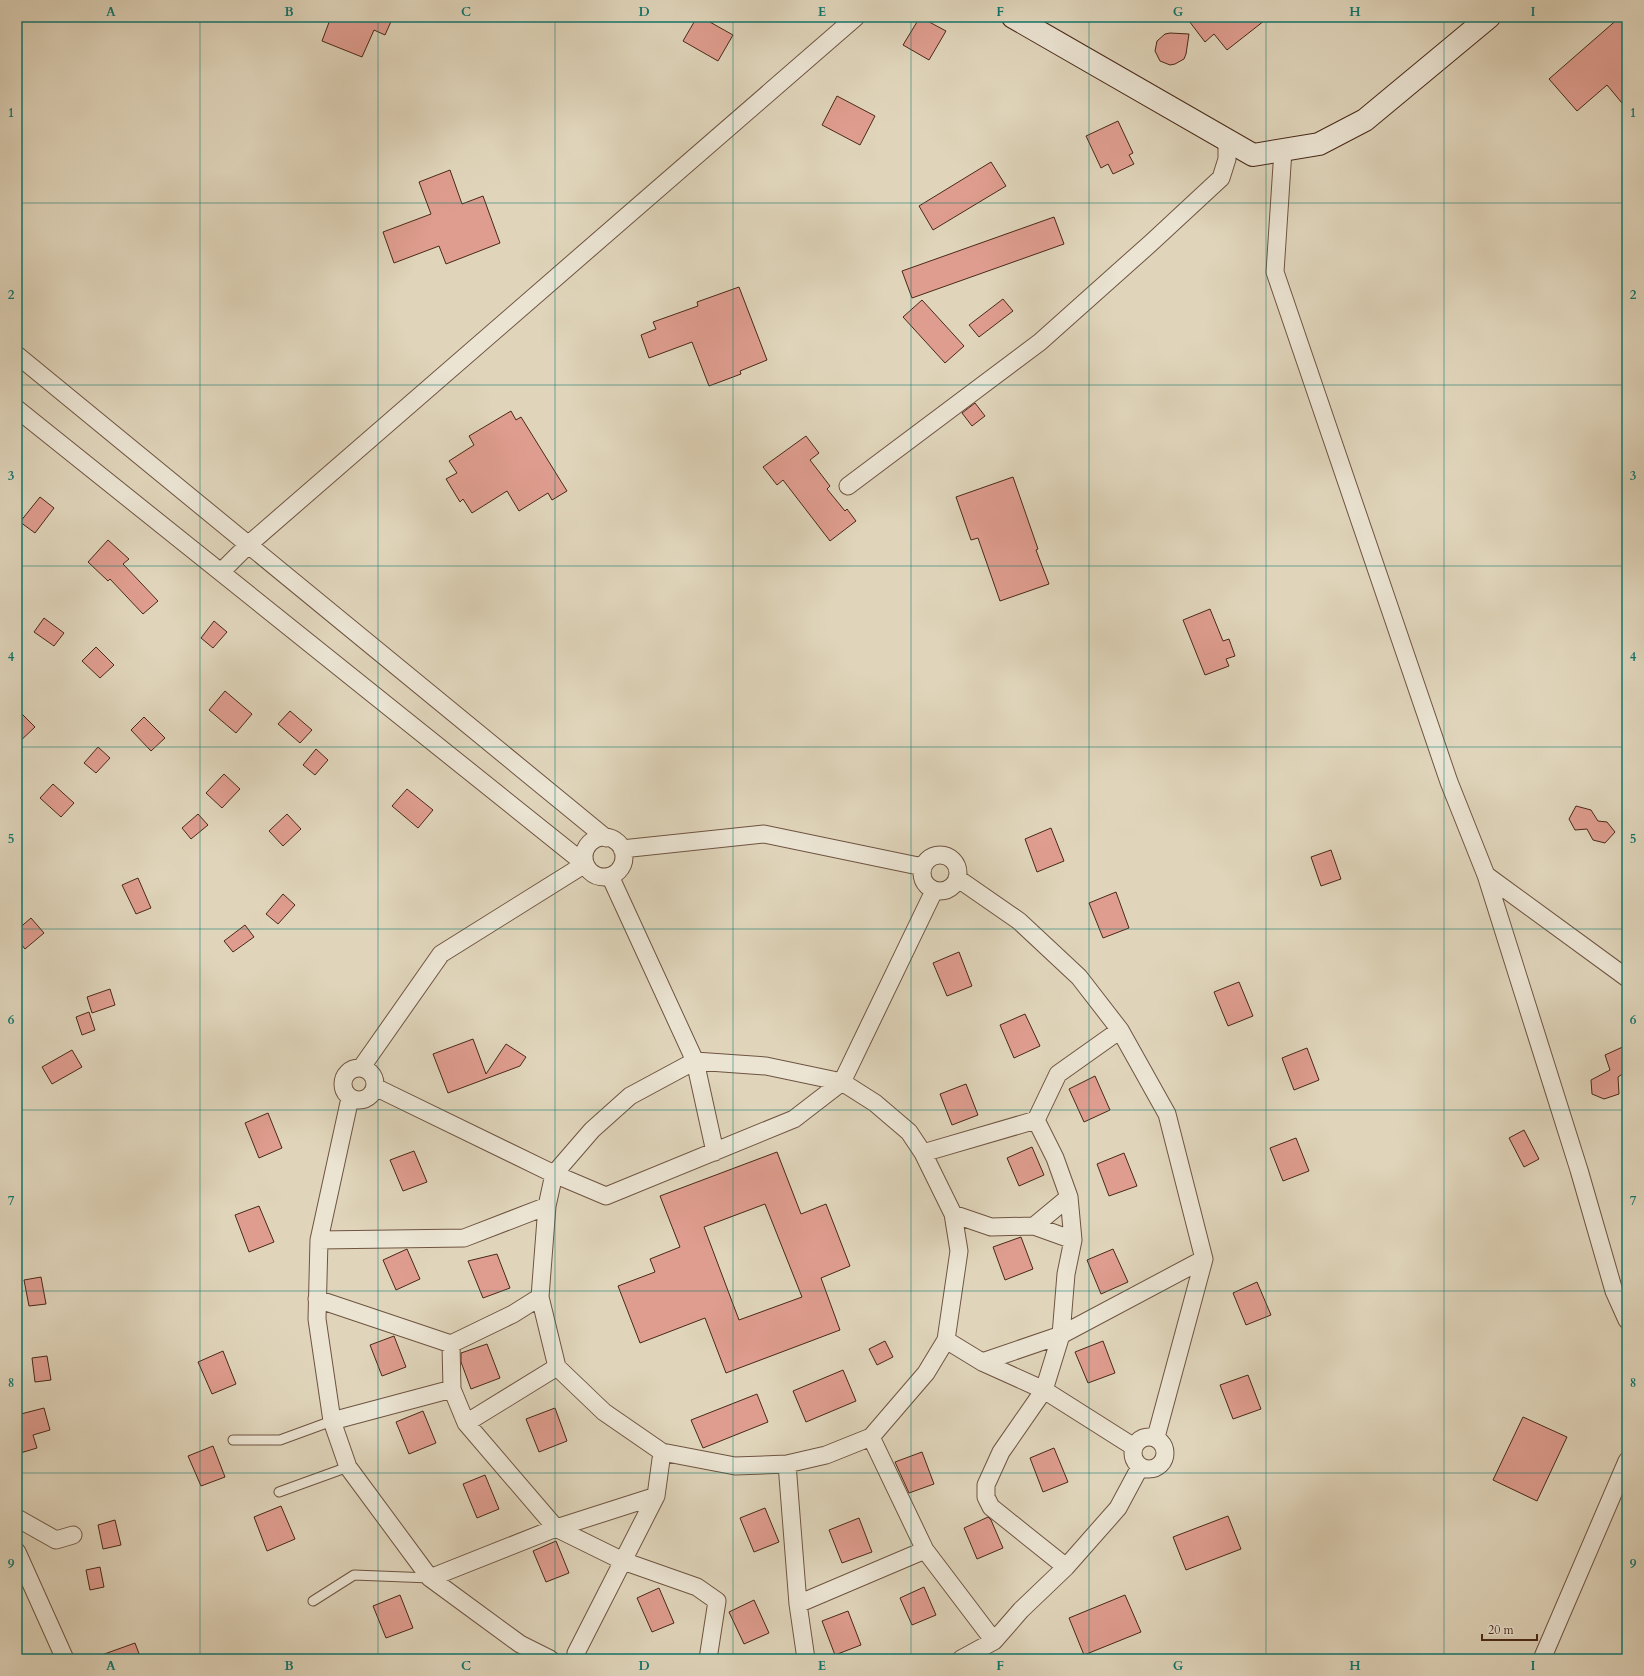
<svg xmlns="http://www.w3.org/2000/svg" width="1644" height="1676" font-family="Cardo,serif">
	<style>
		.building { fill: #df9d8f; stroke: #492918; fill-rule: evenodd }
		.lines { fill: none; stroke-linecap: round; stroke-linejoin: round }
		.lane-casing { stroke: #6f5441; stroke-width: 11 }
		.street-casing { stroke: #6f5441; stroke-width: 19 }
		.secondary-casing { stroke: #492918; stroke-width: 24 }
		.lane { stroke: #ebe4d3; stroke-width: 9 }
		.street { stroke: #ebe4d3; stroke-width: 17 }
		.secondary { stroke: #ebe4d3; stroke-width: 22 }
		.grid { fill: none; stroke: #0f766e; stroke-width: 1; stroke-opacity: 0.55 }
		.neatline { fill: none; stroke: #0f766e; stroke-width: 1.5 }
		.grid-label { font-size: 13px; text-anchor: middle; font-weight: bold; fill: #0f766e }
	</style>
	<rect width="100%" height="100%" fill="#e0d5bb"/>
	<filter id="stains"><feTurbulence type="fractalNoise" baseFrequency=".005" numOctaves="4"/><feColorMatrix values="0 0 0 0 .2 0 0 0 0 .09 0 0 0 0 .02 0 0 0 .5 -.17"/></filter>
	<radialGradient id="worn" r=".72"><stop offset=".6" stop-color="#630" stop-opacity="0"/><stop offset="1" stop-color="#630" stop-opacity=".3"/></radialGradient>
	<path class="building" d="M331,17H393L385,35L374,30L362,57L322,41Z
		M697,17H701L733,35L718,61L683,41Z
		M920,17L946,31L929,60L903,45Z
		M1186,17H1269L1227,50L1214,34L1205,42Z
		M1620,17H1627V109L1607,85L1577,111L1549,79Z
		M1170,33L1189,34L1186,54L1184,59L1175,64L1170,65L1160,61L1155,51L1157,41L1165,34Z
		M837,96L875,116L860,145L822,125Z
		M1118,121L1133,153L1129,155L1134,164L1113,174L1108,164L1101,168L1086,136Z
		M991,162L1006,186L933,230L919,206Z
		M450,170L462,204L483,196L500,243L446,264L439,246L394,263L383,232L431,214L419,182Z
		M1054,217L1064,244L912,298L902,271Z
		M739,287L767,360L740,371L741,374L709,386L692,342L649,358L641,335L656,329L653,322L698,306L697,302Z
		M1003,299L1013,311L979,337L969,325Z
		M922,300L964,346L945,363L903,317Z
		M975,403L985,416L972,426L962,413Z
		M511,411L516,420L521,417L567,491L552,500L548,493L519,511L507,491L472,513L463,499L460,502L446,479L457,473L449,461L474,445L469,436Z
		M806,436L819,453L810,460L830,486L827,489L845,511L847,509L856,521L830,541L783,480L777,485L763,467Z
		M1013,477L1038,549L1036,550L1049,584L1000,601L978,538L971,540L956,497Z
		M40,497L54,508L35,533L20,522Z
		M108,540L129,559L123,564L158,601L143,614L110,579L108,581L88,562Z
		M1210,609L1223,641L1229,639L1235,656L1226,659L1229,666L1205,675L1183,620Z
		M44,618L64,633L54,646L34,632Z
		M214,621L227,632L213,648L201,638Z
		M96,647L114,665L100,678L82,661Z
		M225,691L252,714L236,733L209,710Z
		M17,709L35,727L17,744Z
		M290,711L312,730L300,743L278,724Z
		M144,717L165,738L151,751L131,730Z
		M98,747L110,758L96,773L84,763Z
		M316,749L328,760L315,775L303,765Z
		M224,774L240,789L222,808L206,793Z
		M53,784L74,803L61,817L40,798Z
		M407,789L433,810L418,828L392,806Z
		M1576,806L1591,810L1598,821L1607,822L1615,832L1605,843L1593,840L1587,829L1575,830L1569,819Z
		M198,814L208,825L191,839L182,828Z
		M287,814L301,829L283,846L269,831Z
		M1051,828L1064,861L1037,872L1025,839Z
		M1331,850L1341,879L1321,886L1311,857Z
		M138,878L151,908L136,914L122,885Z
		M1116,892L1129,928L1103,938L1089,903Z
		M283,894L295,905L278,924L266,914Z
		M31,918L44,933L25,949L17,939V930Z
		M245,925L254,937L233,952L224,941Z
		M959,952L972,986L947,996L933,963Z
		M1239,982L1253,1016L1228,1026L1214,992Z
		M110,989L115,1005L92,1013L87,997Z
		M89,1012L95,1030L82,1035L76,1017Z
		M1025,1014L1040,1046L1014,1058L1000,1025Z
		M473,1039L486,1074L506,1044L526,1057L520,1066L448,1093L433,1054Z
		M1627,1045V1071L1618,1077L1619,1094L1604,1099L1592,1094L1591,1080L1610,1070L1605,1055Z
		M1307,1048L1319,1080L1294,1090L1282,1058Z
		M72,1050L82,1067L52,1084L42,1067Z
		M1095,1076L1110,1110L1084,1122L1069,1089Z
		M966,1084L978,1115L952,1125L940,1094Z
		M268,1113L282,1148L259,1158L245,1123Z
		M1524,1130L1539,1159L1524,1167L1509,1138Z
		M1296,1138L1309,1171L1283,1181L1270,1148Z
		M1032,1147L1044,1175L1019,1186L1007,1158Z
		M414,1151L427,1182L403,1191L390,1160Z
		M777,1152L801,1214L826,1204L850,1266L821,1278L840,1330L726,1373L705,1318L640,1343L618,1286L655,1272L650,1259L680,1247L660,1196ZM765,1204L802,1297L739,1320L704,1227Z
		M1124,1153L1137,1186L1109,1196L1097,1164Z
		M259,1206L274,1242L249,1252L235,1215Z
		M1021,1237L1033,1269L1005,1280L993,1247Z
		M407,1249L420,1279L396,1290L383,1260Z
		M1113,1249L1128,1282L1101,1294L1087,1260Z
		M497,1254L510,1288L483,1298L468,1261Z
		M41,1277L46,1304L29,1306L24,1280Z
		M1257,1282L1271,1315L1246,1325L1233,1293Z
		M394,1336L406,1367L382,1376L370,1345Z
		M885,1341L893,1357L877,1365L869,1349Z
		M1103,1341L1115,1373L1088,1383L1075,1352Z
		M487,1344L500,1378L471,1389L461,1362V1353Z
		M223,1351L236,1384L212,1394L198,1362Z
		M47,1356L51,1380L35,1382L32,1358Z
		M843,1370L856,1401L806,1422L793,1391Z
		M1248,1375L1261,1409L1233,1419L1220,1385Z
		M757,1394L768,1422L703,1448L691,1420Z
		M44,1408L50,1430L33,1435L37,1448L17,1454V1415Z
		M555,1408L567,1441L539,1452L526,1419Z
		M423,1411L436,1443L409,1454L396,1422Z
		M1523,1417L1567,1437L1537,1501L1493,1480Z
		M213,1446L225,1477L201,1486L188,1456Z
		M1054,1448L1068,1482L1043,1492L1030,1458Z
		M922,1452L934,1484L909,1493L895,1462Z
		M485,1475L499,1509L477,1518L463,1484Z
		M281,1506L295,1539L267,1551L254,1517Z
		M765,1508L779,1542L754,1552L740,1518Z
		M1228,1516L1241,1549L1186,1570L1173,1537Z
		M988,1517L991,1520L1003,1548L977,1559L964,1528Z
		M859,1518L872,1552L842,1563L829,1530Z
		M115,1520L121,1545L103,1549L98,1525Z
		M556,1541L569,1573L546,1582L533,1551Z
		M100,1567L104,1587L90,1590L86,1570Z
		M924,1587L936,1615L912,1625L900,1598Z
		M659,1588L674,1623L652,1632L637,1598Z
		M400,1595L413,1628L386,1638L373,1606Z
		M1125,1595L1141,1632L1084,1655L1069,1618Z
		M754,1600L769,1633L744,1644L729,1612Z
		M848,1611L861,1645L835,1655L822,1621Z
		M135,1643L141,1659H96V1657Z"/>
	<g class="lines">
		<g class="lane-casing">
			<path id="lane" d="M233,1440H280L332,1421
				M279,1492L348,1467
				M313,1601L354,1575L430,1578"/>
		</g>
		<g class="street-casing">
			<path id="street" d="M1283,150L1275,272L1449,782L1486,875L1579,1170L1614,1291L1627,1320
				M17,355L606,838
				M17,409L585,864L441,954L361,1068
				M848,486L1040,342L1152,242L1221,178L1227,159V139
				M221,572L248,545L856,17
				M584 857a20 20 0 1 1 40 0a20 20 0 1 1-40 0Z
				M622,849L764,834L923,867
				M922 873a18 18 0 1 1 36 0a18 18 0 1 1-36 0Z
				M1486,875L1627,978
				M610,876L695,1061L715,1152
				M957,878L1019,921L1079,977L1120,1030L1167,1114L1204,1259L1156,1437
				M695,1061L766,1066L842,1082L875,1103L909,1132L923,1153L953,1214L959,1251L946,1340L926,1373L871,1437L826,1455L787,1464L735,1466L662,1452L604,1412L557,1367L540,1297L547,1206L554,1174L592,1130L630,1096Z
				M343 1084a16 16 0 1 1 32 0a16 16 0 1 1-32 0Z
				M375,1087L554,1174L606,1196L794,1119L842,1082L934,891
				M350,1098L319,1240L317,1319L332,1421L348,1467L430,1578L520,1644L550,1659
				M1036,1120L1058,1074L1120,1030
				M923,1153L1036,1120L1055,1158L1069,1197L1073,1240
				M953,1214L991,1227L1034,1226L1073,1240L1066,1274L1061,1335
				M1034,1226L1069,1197
				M319,1240L464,1238L547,1206
				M317,1299L451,1344L513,1314L540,1297
				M1061,1335L1204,1259
				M946,1340L982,1362L1044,1390L1134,1447
				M451,1344L452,1389L466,1423L556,1528L623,1561L697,1587L717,1601L708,1659
				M982,1362L1061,1335L1044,1390L1001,1452L986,1485V1497L991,1507L1066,1567
				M332,1421L452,1389
				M466,1423L557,1367
				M1133 1453a16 16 0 1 1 32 0a16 16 0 1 1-32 0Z
				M871,1437L925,1550
				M787,1464L798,1604L806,1659
				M17,1518L56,1540L73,1535
				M17,1552L65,1659
				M430,1578L556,1528L656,1496
				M798,1604L925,1550L994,1641
				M576,1653L656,1496L662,1452
				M961,1659L994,1641L1021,1610L1066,1567L1118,1508L1140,1467
				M1542,1659L1627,1461"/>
		</g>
		<g class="secondary-casing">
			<path id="secondary" d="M1013,17L1253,155L1319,144L1365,120L1489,17"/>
		</g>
		<use href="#lane" class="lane"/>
		<use href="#street" class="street"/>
		<use href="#secondary" class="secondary"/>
	</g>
	<path class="grid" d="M200,17V1659M378,17V1659M555,17V1659M733,17V1659M911,17V1659M1089,17V1659M1266,17V1659M1444,17V1659M17,203H1627M17,385H1627M17,566H1627M17,747H1627M17,929H1627M17,1110H1627M17,1291H1627M17,1473H1627"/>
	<rect width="1644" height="1676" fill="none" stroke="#e0d5bb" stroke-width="44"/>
	<path d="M1482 1634v6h55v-6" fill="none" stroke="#492918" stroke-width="2"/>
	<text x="1488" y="1634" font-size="12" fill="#492918" stroke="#ebe4d3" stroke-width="3" paint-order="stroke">20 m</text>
	<rect x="22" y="22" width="1600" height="1632" class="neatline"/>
	<g class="grid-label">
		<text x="111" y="16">A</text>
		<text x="289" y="16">B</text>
		<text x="466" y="16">C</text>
		<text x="644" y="16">D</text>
		<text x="822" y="16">E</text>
		<text x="1000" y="16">F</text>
		<text x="1178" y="16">G</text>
		<text x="1355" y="16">H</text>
		<text x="1533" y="16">I</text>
		<text x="11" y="117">1</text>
		<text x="1633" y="117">1</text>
		<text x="11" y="299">2</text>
		<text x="1633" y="299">2</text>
		<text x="11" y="480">3</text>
		<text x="1633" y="480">3</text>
		<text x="11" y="661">4</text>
		<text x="1633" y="661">4</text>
		<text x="11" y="843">5</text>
		<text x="1633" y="843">5</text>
		<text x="11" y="1024">6</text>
		<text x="1633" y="1024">6</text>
		<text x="11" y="1205">7</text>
		<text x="1633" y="1205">7</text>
		<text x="11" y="1387">8</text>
		<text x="1633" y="1387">8</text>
		<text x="11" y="1568">9</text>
		<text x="1633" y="1568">9</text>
		<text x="111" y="1670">A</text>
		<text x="289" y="1670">B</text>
		<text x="466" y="1670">C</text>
		<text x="644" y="1670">D</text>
		<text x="822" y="1670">E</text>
		<text x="1000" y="1670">F</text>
		<text x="1178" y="1670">G</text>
		<text x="1355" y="1670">H</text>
		<text x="1533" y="1670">I</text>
	</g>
	<rect width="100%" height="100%" filter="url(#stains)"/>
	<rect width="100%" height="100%" fill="url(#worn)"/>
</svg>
